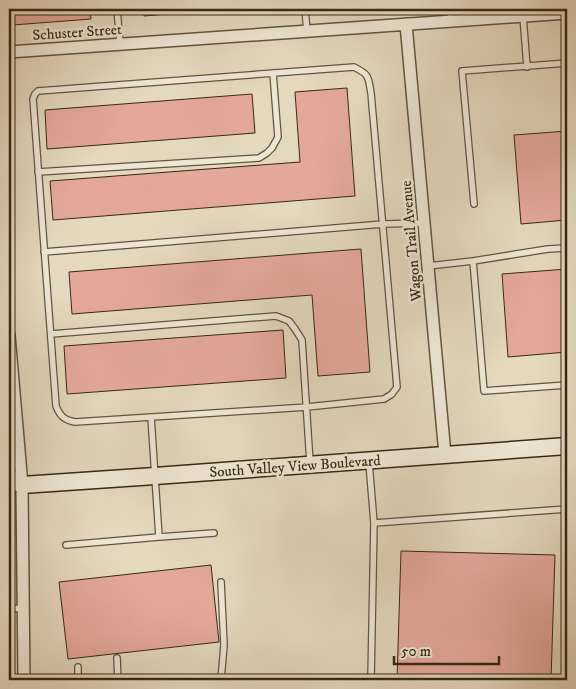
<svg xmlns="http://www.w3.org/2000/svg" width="576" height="689" font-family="'IM FELL DW Pica',serif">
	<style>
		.building { fill: #e4a89b; stroke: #382815 }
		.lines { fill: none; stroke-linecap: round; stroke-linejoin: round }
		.lane-casing { stroke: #63543f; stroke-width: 8 }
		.street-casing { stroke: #63543f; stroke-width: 14 }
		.secondary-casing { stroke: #382815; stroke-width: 19 }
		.lane { stroke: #ede6d5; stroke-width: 5.5 }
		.street { stroke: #ede6d5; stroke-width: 11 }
		.secondary { stroke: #ede6d5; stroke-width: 16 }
		.labels { text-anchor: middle; stroke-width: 5; stroke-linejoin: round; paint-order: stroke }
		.street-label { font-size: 15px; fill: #382815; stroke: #ede6d5 }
	</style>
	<rect width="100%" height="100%" fill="#e4d8be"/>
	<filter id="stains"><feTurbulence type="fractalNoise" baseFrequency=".004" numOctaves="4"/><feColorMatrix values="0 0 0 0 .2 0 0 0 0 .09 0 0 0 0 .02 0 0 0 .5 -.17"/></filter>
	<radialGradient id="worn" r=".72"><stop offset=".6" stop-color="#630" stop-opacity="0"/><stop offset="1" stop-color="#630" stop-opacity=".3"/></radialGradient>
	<path class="building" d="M12,9H90L91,19L13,25Z
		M144,9H225L144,16Z
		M347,88L355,196L53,220L50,181L300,162L295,92Z
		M252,94L255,133L47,149L45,110Z
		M567,131V220L521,224L514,135Z
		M361,249L370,372L318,376L312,295L72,314L69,272Z
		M567,269V352L508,357L502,274Z
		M283,330L286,378L67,394L64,346Z
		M401,551L555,555L551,680H397Z
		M211,565L219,642L68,659L59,582Z"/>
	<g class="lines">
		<g class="lane-casing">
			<path id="lane" d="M117,9L120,44
				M305,9L307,31
				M450,9L451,21
				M523,16L527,67
				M354,67C370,75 368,77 371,93L397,387L392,394L384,399L307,407L75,422C64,420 60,416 56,406L33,99L35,94L38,91Z
				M38,172L259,158L267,153L272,148L278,137L273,73
				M474,204L462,71L567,63
				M44,252L383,224L424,223
				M473,261L484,391L567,385
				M428,266L473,261L548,249L567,248
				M51,334L276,316L289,321L295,329L302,340L310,463
				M151,417L159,537L214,533
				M369,463L374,523L371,680
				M374,523L567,509
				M66,545L159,537
				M9,609L23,608
				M117,658L118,680
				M78,680V667
				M221,680L224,645L221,582"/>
		</g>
		<g class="street-casing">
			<path id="street" d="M406,24L445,455
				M9,52L567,13
				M9,335L22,485L24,680"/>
		</g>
		<g class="secondary-casing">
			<path id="secondary" d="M9,478L22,485L155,476L567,446"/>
		</g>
		<use href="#lane" class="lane"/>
		<use href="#street" class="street"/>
		<use href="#secondary" class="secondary"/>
	</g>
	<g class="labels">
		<g class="street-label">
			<text transform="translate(77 32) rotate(-4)" y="5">Schuster Street</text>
			<text transform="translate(411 241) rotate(-95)" y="5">Wagon Trail Avenue</text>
			<text transform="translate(295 466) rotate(-4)" y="5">South Valley View Boulevard</text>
		</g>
	</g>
	<rect width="576" height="689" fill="none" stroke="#e4d8be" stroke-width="30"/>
	<rect x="10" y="10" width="556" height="669" fill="none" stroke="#382815" stroke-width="2.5"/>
	<rect x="15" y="15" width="546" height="659" fill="none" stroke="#382815"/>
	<path d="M394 656v8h105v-8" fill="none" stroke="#382815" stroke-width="2.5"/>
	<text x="401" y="656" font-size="15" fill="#382815" stroke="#ede6d5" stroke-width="4" paint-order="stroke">50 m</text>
	<rect width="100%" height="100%" filter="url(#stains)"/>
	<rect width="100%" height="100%" fill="url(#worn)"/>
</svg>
